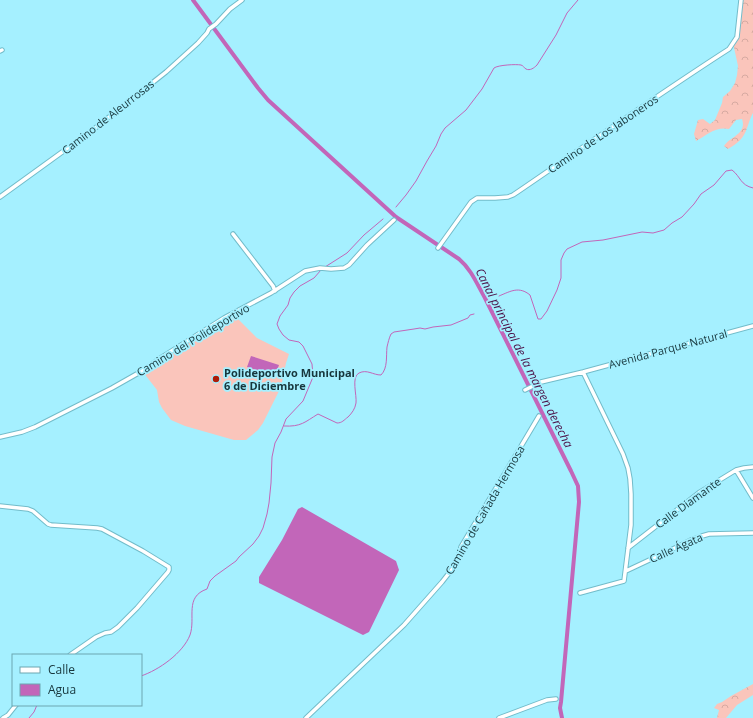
<svg xmlns="http://www.w3.org/2000/svg" width="753" height="718" font-family="'Open Sans',sans-serif">
	<style>
		.forest { fill: url(#forest-crowns) }
		.pitch { fill: #fac5bb }
		.water { fill: #c266b9 }
		.lines { fill: none; stroke-linecap: round; stroke-linejoin: round }
		.stream { stroke: #c266b9; stroke-width: 1 }
		.canal { stroke: #c266b9; stroke-width: 4 }
		.street-casing { stroke: #72bcca; stroke-width: 5.5 }
		.street { stroke: #fff; stroke-width: 3.5 }
		.poi-dot { fill: #ac1c09; stroke: #a5f0ff; stroke-width: 1.5 }
		.labels { text-anchor: middle; stroke-width: 3.5; stroke-linejoin: round; paint-order: stroke }
		.street-label { font-size: 11px; fill: #17363c; stroke: #a5f0ff }
		.poi-label { font-size: 11px; font-weight: bold; fill: #17363c; stroke: #a5f0ff; text-anchor: start }
		.water-label { font-size: 12px; font-style: italic; fill: #4c1248; stroke: #a5f0ff }
	</style>
	<defs>
		<pattern id="forest-crowns" width="20" height="18" patternUnits="userSpaceOnUse"><rect width="20" height="18" fill="#fac5bb"/><path d="M2 6a3 3 0 1 1 6 0M12 15a3 3 0 1 1 6 0" fill="none" stroke="#d6aaa2"/></pattern>
	</defs>
	<rect width="100%" height="100%" fill="#a5f0ff"/>
	<path class="forest" d="M741,0H753V113C750,118 749,123 747,128C744,138 737,144 728,149L724,146C731,136 747,134 742,119L736,120L729,129C716,126 707,135 696,141L694,134L698,120L703,119L710,124L715,120L722,103L723,97L730,91L735,83L737,75L738,66L733,43L737,36Z
		M753,684V695L737,705L726,718H717L719,710L714,708L717,704L722,702L731,696Z"/>
	<path class="pitch" d="M234,315L257,338L289,354L286,363L281,387L263,423L258,430L246,440H234L185,426L171,420L162,408L159,402L157,390L143,372L212,327Z"/>
	<path class="water" d="M251,356L279,365L275,376L247,367Z
		M302,507L396,561L399,570L369,632L363,635L259,583V577L282,540L298,509Z"/>
	<g class="lines">
		<path class="stream" d="M396,207L406,195L416,181L427,161L436,146L441,134L445,128L466,110L482,89L494,68C498,65 516,64 521,65C524,66 523,67 526,69C530,71 534,68 537,65L556,35L567,13L578,0
			M325,267L347,253L364,235L383,219
			M499,296C511,291 519,286 530,295L538,319H541L547,311L557,290L561,278V260L564,253L567,249L582,242L603,240L642,232L653,233L664,230L672,223L682,217L694,204L701,194L714,185L726,171L732,170C741,177 740,185 753,188
			M284,426C301,427 305,422 318,414L337,423C342,423 344,420 348,417C352,413 355,409 356,403C357,395 351,377 359,373C367,369 373,375 381,375C388,368 386,356 387,347C388,343 389,338 391,334L394,332L414,329L420,328L425,329L433,327L451,325L468,318L470,315L474,314
			M141,676C159,670 183,653 190,635C196,618 184,597 207,589L210,581L215,576L236,561L239,557L253,544L259,536L263,528L267,514L269,503L271,483L272,457L275,443L281,432L286,419L303,401L313,377L312,364L303,346L299,342L289,340L283,335L279,329L277,324L280,316L288,305L290,298L294,292L300,286L314,278L321,270
			M29,718L34,712L37,705"/>
		<path class="canal" d="M193,0L258,88L268,100L396,217L459,259C471,269 477,284 485,298L571,471L578,486L579,502L561,702L560,708L562,718"/>
		<g class="street-casing">
			<path id="street" d="M0,51L2,50
				M0,197L94,129L166,72L198,43L207,33L209,29L216,24L230,9L242,0
				M233,234L273,286L275,291
				M438,248L471,202L477,198H495L508,197L513,195C585,146 656,96 729,49L737,37L741,0
				M525,390L541,382L583,372L753,326
				M0,437L22,432L35,427L112,388L142,371L162,357L224,318L271,293L305,271L320,268L331,269L344,268L349,265L367,245L394,220
				M736,470L753,498
				M0,506L28,509L33,511L48,524L51,525L97,528L102,529L143,551L169,567V570L168,572L137,608L118,627L111,632L105,633L96,637L70,655
				M628,548L700,492L736,470L744,468L753,467
				M626,571L677,547L693,539L702,536L709,534L753,533
				M580,593L624,581L631,525V494L630,479L628,468L623,454L583,372
				M3,718L8,715L16,705
				M306,718L404,625L442,582L453,568L458,558L461,547L539,416
				M499,718L547,700L556,699"/>
		</g>
		<use href="#street" class="street"/>
	</g>
	<circle class="poi-dot" cx="216" cy="379" r="4"/>
	<g class="labels">
		<g class="street-label">
			<text transform="translate(108 117) rotate(-38)" y="4">Camino de Aleurrosas</text>
			<text transform="translate(603 134) rotate(-34)" y="4">Camino de Los Jaboneros</text>
			<text transform="translate(193 340) rotate(-31)" y="4">Camino del Polideportivo</text>
			<text transform="translate(668 349) rotate(-15)" y="4">Avenida Parque Natural</text>
			<text transform="translate(688 503) rotate(-36)" y="4">Calle Diamante</text>
			<text transform="translate(485 510) rotate(-60)" y="4">Camino de Cañada Hermosa</text>
			<text transform="translate(676 548) rotate(-24)" y="4">Calle Ágata</text>
		</g>
		<g class="poi-label">
			<text x="224" y="377">Polideportivo Municipal<tspan x="224" dy="13">6 de Diciembre</tspan></text>
		</g>
		<g class="water-label">
			<text transform="translate(524 358) rotate(63)" y="4">Canal principal de la margen derecha</text>
		</g>
	</g>
	<rect x="12" y="654" width="130" height="52" fill="#a5f0ff" stroke="#6ca6b1"/>
	<rect x="20" y="667" width="20" height="6" fill="#ffffff" stroke="#6ca6b1"/>
	<text x="48" y="674" font-size="12" fill="#17363c">Calle</text>
	<rect x="20" y="684" width="20" height="12" fill="#c266b9" stroke="#6ca6b1"/>
	<text x="48" y="694" font-size="12" fill="#17363c">Agua</text>
</svg>
